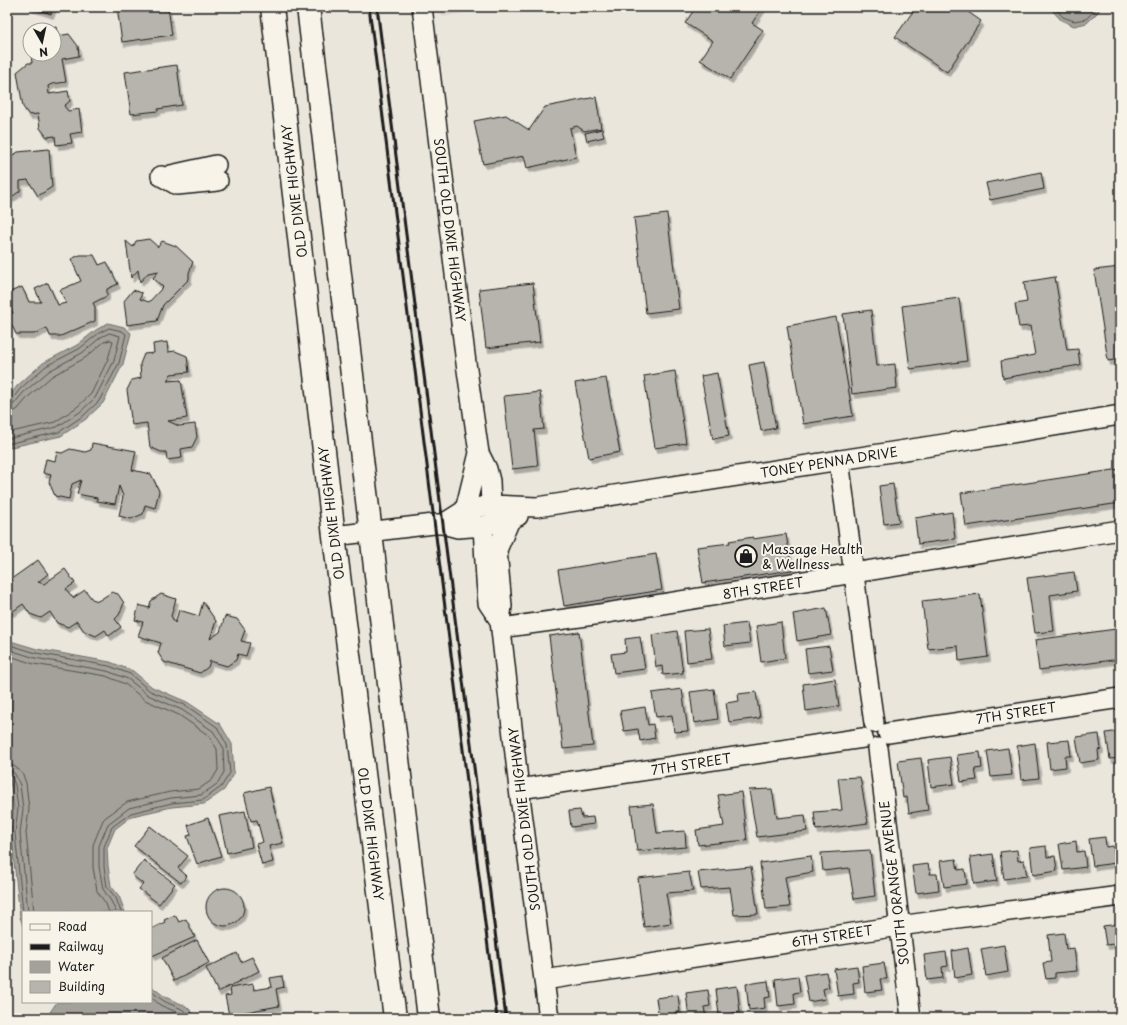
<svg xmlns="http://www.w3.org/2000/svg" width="1127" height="1025" font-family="'Playpen Sans',sans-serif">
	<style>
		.built { fill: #dad7ce }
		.water { fill: #a3a19a; stroke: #6d6c68 }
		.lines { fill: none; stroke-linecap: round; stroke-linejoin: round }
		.shore { stroke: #52514e; stroke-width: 1 }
		.building { fill: #b6b4ac; stroke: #1c1c1c; filter: url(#shadow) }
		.minor-casing { stroke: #1c1c1c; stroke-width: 22 }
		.major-casing { stroke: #1c1c1c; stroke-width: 25 }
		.minor { stroke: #f7f3e8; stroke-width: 19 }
		.major { stroke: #f7f3e8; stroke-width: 22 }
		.rail { stroke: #1c1c1c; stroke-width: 3 }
		.labels { text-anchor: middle; stroke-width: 4; stroke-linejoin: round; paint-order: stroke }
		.street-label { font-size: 13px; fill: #1c1c1c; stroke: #f7f3e8 }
		.poi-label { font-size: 13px; fill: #1c1c1c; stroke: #f7f3e8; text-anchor: start }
	</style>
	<defs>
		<filter id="shadow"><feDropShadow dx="2.5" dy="4.5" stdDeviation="0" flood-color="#0004"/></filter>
	</defs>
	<rect width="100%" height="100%" fill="#eae6dc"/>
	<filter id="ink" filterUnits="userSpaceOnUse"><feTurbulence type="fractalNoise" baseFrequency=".025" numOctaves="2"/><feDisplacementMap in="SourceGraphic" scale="8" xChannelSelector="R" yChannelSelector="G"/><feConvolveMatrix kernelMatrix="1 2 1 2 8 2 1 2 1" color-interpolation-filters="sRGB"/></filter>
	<g filter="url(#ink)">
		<path class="built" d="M441,7H491L442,17Z"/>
		<path class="water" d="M1049,7H1099V11L1087,23L1074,26L1061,20Z
			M108,323L124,327L131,333L123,364L103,403L86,419L61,436L7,448V400L17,386L43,363L77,345L96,330Z
			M7,640L37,649L110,662L133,671L152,687L187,702L220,724L232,744L234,774L224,790L204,804L172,807L132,816L115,829L107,848L108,866L111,886L119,896L125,912H23V926L20,917L11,833L14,809L11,786L7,775Z
			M151,986L165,997L186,1006L196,1016L190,1018H46L57,1002H151Z"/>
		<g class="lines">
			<path class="shore" d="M1054,7L1063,17L1074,21L1086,19L1095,10V7
				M7,402L11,401L20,389L46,366L79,349L99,333L109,328L122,331L126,334L119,363L99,401L83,416L59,432L7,444
				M7,407L14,404L23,393L49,371L82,353L101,337L109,333L120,336L114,361L95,398L80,412L57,427L7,439
				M7,413L13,412L18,409L28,397L52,376L85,358L104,342L110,340L113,341L108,359L91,394L77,407L55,422L7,433
				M7,644L36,653L109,666L130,674L150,691L185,705L217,727L227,745L230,773L221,787L203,800L172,803L131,813L112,827L104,847V867L107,887L116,898L121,912
				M7,649L35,658L107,671L128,679L148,695L182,710L213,731L223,747L224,772L217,784L201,795L171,798L129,808L108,824L99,846V867L103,889L111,901L116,912
				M7,655L34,664L106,676L125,684L145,700L179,715L208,735L217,749L218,770L212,780L199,789L170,792L127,802L106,817L103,820L93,845V867L97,891L106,904L109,912
				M7,765L14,766L19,770L23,775L26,783L29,809L26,833L34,912
				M7,771H11L15,774L20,785L23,809L20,833L28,912
				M7,776L12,777L15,785L18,808L15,833L23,912
				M151,991C155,994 159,998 164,1001C172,1006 187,1008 190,1018
				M151,997L160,1005L181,1014L185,1018"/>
		</g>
		<path class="building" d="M30,7H54L51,14Z
			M117,7H168L172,35L122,42Z
			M696,7H763L752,23L763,30L730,79L700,60L713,41L685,23Z
			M916,7H961L981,21L947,72L895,37Z
			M56,27L58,36L69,34L78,46L79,56L62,59L66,82L52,84L48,86L49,94L68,91L70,101L64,106L68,111L79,109L82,132L70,134L72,143L56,145L55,136L47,137L40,128L38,114L29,115L23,107L17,72L28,63H32L31,54H54V30L43,29Z
			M177,65L182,105L158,109V111L131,114L125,72Z
			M596,97L601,128L584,131L577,126L570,128L576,157L527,168L524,156L483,164L474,121L506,115L529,130L545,107Z
			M602,129L604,137L587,141L585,133Z
			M49,149L52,187L38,196L28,180L20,181V191L9,199L7,198V156L8,158L18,152Z
			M1041,172L1044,189L990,200L986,183Z
			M667,214L679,309L646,313L634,218Z
			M149,239L158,247L162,241L176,246L193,262L189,273V279L163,305L157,321L127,325L124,301L133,290L142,293L140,299L149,302L163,287L153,278L159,271L148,273L140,282L138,270L131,278L126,241L133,247L136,241Z
			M80,255H94L99,265L107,262L118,284L107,289V296L93,303L95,307V321L61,336H50L47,328L34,334H16L7,315L13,313L10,307V292L22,287L29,302H41L35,289L48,283L58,305L66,303L60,290L81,281L71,259Z
			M1120,267V359L1108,361L1094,270Z
			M1055,277L1067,350L1078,349L1080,365L1003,378L1001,361L1035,355L1030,326L1019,327L1015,304L1027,302L1024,282Z
			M533,283L540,342L486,348L479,289Z
			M959,298L967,361L910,369L902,306Z
			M871,310L877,366L895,364L897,388L852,394L843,314Z
			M836,317L853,416L803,424L787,326Z
			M167,342L168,352L175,351L187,356L189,372L171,374L167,381L181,380L187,418L168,421L179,426L195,424L197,437L192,447L181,449L182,458L167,460L166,452H161L150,447L147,423L132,425L127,390L132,380L141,378L140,364L144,354L154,353L153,344Z
			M764,362L776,428L761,431L749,365Z
			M675,371L686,443L655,448L644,376Z
			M717,373L729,436L713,439L701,376Z
			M606,378L620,452L589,458L575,383Z
			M540,392L544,429L534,430L538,466L512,469L504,396Z
			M92,443L136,451L132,470L151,474L159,491L155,508L145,505L143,514L131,519L119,516L123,496L119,486L115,504L97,501V498L77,494L81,480L72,484L69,499L55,496L49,482L51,475L43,473L46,459L55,461L57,452L62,453L70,449L85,452L91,450Z
			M1120,469V503L966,526L961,493Z
			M893,484L899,522L884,524L879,486Z
			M952,512L955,539L918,544L915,518Z
			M786,534L792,570L703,583L697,547L730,543L729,541L753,537V539Z
			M656,554L662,590L564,606L558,570Z
			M38,560L48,574L38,582L44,584L65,569L75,583L66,589L73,598L85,590L92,599L98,601L112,592L118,594L124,603L119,615L115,619L121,627L109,636L105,630L96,636L84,631L77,621L68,627L57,623L50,612L41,618L30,614L23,604L12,612L7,610V582Z
			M1074,572L1077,591L1050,595L1054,631L1035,633L1027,578Z
			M1115,587H1120V627Z
			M161,594L176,599L171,616L175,623L179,610L199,616L203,602L216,621L210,639L220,632L225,616L237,619L245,630L241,641L250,643L246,656L238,654L236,660L227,666L210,661L208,667L200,673L164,662L158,653L161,643L138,636L143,622L135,620L139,605L149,608L151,601Z
			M980,594L988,657L959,661L958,646L928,649L922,601Z
			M826,608L831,635L797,641L793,614Z
			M781,622L785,658L761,662L756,626Z
			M747,623L750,643L725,646L723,626Z
			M708,629L712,659L687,662L684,631Z
			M1116,629L1120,659L1039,670L1035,640Z
			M677,631L683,673L663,675L662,666L656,667L652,635Z
			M579,632L593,746L563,749L549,636Z
			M640,637L645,669L614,673L611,654L626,652L625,639Z
			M829,646L833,670L808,673L805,649Z
			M835,679L839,706L806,711L803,684Z
			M682,689L688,731L674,732L672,715L656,717L652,693Z
			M714,689L718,719L694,723L690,692Z
			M756,692L760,718L729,722L726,703L739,701L738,694Z
			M645,707L648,725L653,724L655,738L640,741L638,729L624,731L620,711Z
			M1120,731V758L1110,759L1106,733Z
			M1099,734L1101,749L1098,750L1099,760L1080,763L1076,737Z
			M1069,740L1071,756H1065L1066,767L1050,769L1047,742Z
			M1035,743L1039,778L1021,780L1017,746Z
			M1008,748L1012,775L991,777L987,751Z
			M980,752L982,768L975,769L977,780L961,782L957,755Z
			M950,757L954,784L931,787L928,760Z
			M921,758L928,810L909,813L907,797L903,798L898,761Z
			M860,777L868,823L816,830L814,812L842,810L838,778Z
			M269,787L283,843L269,846L273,862L262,865L256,844L263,842L257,820L251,821L244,793Z
			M772,789L777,818L805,815L807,831L757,837L749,790Z
			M741,792L747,840L698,845L696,830L724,826L718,795Z
			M653,804L657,833L685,831L686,847L637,851L631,806Z
			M580,810L582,818L593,817L594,824L571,827L569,811Z
			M245,811L252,847L227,853L219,816Z
			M208,818L221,856L197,864L187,836L191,835L188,825Z
			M150,826L188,856L178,868L187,876L181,883L134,846Z
			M1105,837L1106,847L1113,846L1116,863L1093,866L1089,839Z
			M1076,841L1077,852L1084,851L1086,867L1063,870L1059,844Z
			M1046,846L1047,857L1055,856L1057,871L1033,875L1030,848Z
			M870,850L875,896L854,899L849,868L823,871L821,853Z
			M1017,850L1018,861L1024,860L1027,876L1004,879L1000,852Z
			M993,854L997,881L974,884L970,857Z
			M811,856L813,872L785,877L790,907L766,909L760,863Z
			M956,859L958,870L965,869L967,884L944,887L940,861Z
			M144,860L175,884L159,904L139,889L143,884L132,875Z
			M928,864L930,874H937L939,890L916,893L912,866Z
			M751,867L758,914L734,915L730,887L701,889L698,872Z
			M689,872L693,891L666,893L671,923L644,927L638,878Z
			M206 907a19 19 0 1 1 38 0a19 19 0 1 1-38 0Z
			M175,915L179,922L186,919L195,937L152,956L151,953V929L165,922L164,920Z
			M1120,924V943L1106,945L1103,926Z
			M1064,933L1066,949L1074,948L1077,971L1055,973V978L1046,979L1043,963L1051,962L1048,935Z
			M197,940L209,963L174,981L162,958Z
			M1004,945L1008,972L986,976L981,949Z
			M968,948L972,975L955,978L952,951Z
			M946,952L948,966L942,967L943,978L927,980L924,955Z
			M237,953L241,962L252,957L259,971L218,992L206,968Z
			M884,963L887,979H880L882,990L865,992L862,966Z
			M857,966L859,982L853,983L854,994L838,996L834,969Z
			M826,972L829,987L823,989L825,999L809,1002L804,975Z
			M282,976L284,987L276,989L279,1006L229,1015L225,996L231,995L230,988L253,984L254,990L272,987L270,978Z
			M798,976L800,992L794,993L795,1004L778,1006L775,979Z
			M768,981L770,997L764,998L765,1008L749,1010L746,984Z
			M737,986L740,1012L719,1015L716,989Z
			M708,990L710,1006L704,1007L706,1018H689L686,993Z
			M678,995L680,1012H675V1018H659L656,998Z"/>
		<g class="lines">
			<g class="minor-casing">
				<path id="minor" d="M422,7L466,363L479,453L487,469L490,481L491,505
					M171,175L216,165
					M161,176L177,185L218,181
					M839,460L868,681L874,723
					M465,510L479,453
					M510,520L497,550L502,606L500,621L519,789L549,1018
					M443,524L465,510L491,505L537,507L957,442L1120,415
					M483,526L486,580L488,603L500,621
					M334,536L434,524H443L458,528L483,526L510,520L518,516
					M501,628L594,615L1120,530
					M888,733L1120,698
					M878,748L911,1018
					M519,789L863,738
					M544,980L899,926L1120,896"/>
			</g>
			<g class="major-casing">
				<path id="major" d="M272,7L334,536L395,1018
					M308,7L429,1018"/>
			</g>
			<use href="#minor" class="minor"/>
			<use href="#major" class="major"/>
			<path class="rail" d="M369,7L497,1018
				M377,7L506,1018"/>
		</g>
	</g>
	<defs>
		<g id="shop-ring" transform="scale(1.15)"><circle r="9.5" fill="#f7f3e8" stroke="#1c1c1c" stroke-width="1.5"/><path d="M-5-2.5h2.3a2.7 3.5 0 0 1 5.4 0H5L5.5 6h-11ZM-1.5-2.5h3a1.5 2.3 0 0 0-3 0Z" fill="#1c1c1c"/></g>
	</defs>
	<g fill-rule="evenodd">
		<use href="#shop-ring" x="746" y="556"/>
	</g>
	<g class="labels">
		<g class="street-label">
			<text transform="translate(294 191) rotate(-97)" y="5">OLD DIXIE HIGHWAY</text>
			<text transform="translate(450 230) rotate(83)" y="5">SOUTH OLD DIXIE HIGHWAY</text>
			<text transform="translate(829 462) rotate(-9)" y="5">TONEY PENNA DRIVE</text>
			<text transform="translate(331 513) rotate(-97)" y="5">OLD DIXIE HIGHWAY</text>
			<text transform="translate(763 588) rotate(-9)" y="5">8TH STREET</text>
			<text transform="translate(1016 713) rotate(-9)" y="5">7TH STREET</text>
			<text transform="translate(691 764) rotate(-9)" y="5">7TH STREET</text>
			<text transform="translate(524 819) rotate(-97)" y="5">SOUTH OLD DIXIE HIGHWAY</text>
			<text transform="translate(371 834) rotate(83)" y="5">OLD DIXIE HIGHWAY</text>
			<text transform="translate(894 883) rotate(-97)" y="5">SOUTH ORANGE AVENUE</text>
			<text transform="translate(832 936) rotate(-9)" y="5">6TH STREET</text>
		</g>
		<g class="poi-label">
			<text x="762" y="554">Massage Health<tspan x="762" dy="15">&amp; Wellness</tspan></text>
		</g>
	</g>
	<rect width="1127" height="1025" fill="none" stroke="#f7f3e8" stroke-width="24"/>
	<rect x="12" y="12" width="1103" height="1001" fill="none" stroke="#1c1c1c" stroke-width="1.5" filter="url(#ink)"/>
	<rect x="22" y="911" width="130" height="92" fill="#f7f3e8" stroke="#9f9d96"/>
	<rect x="30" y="924" width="20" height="6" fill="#f7f3e8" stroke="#9f9d96"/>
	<text x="58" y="931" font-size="12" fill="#1c1c1c">Road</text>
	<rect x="30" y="944" width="20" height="6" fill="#1c1c1c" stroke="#9f9d96"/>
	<text x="58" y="951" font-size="12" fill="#1c1c1c">Railway</text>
	<rect x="30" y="961" width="20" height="12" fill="#a3a19a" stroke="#9f9d96"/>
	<text x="58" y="971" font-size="12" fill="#1c1c1c">Water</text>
	<rect x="30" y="981" width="20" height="12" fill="#b6b4ac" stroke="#9f9d96"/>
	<text x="58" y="991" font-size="12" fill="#1c1c1c">Building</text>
	<g transform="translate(42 42) rotate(171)"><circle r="19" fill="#f7f3e8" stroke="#9f9d96"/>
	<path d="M0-3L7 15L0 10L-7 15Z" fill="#1c1c1c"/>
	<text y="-6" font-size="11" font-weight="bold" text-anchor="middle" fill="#1c1c1c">N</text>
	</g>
</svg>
